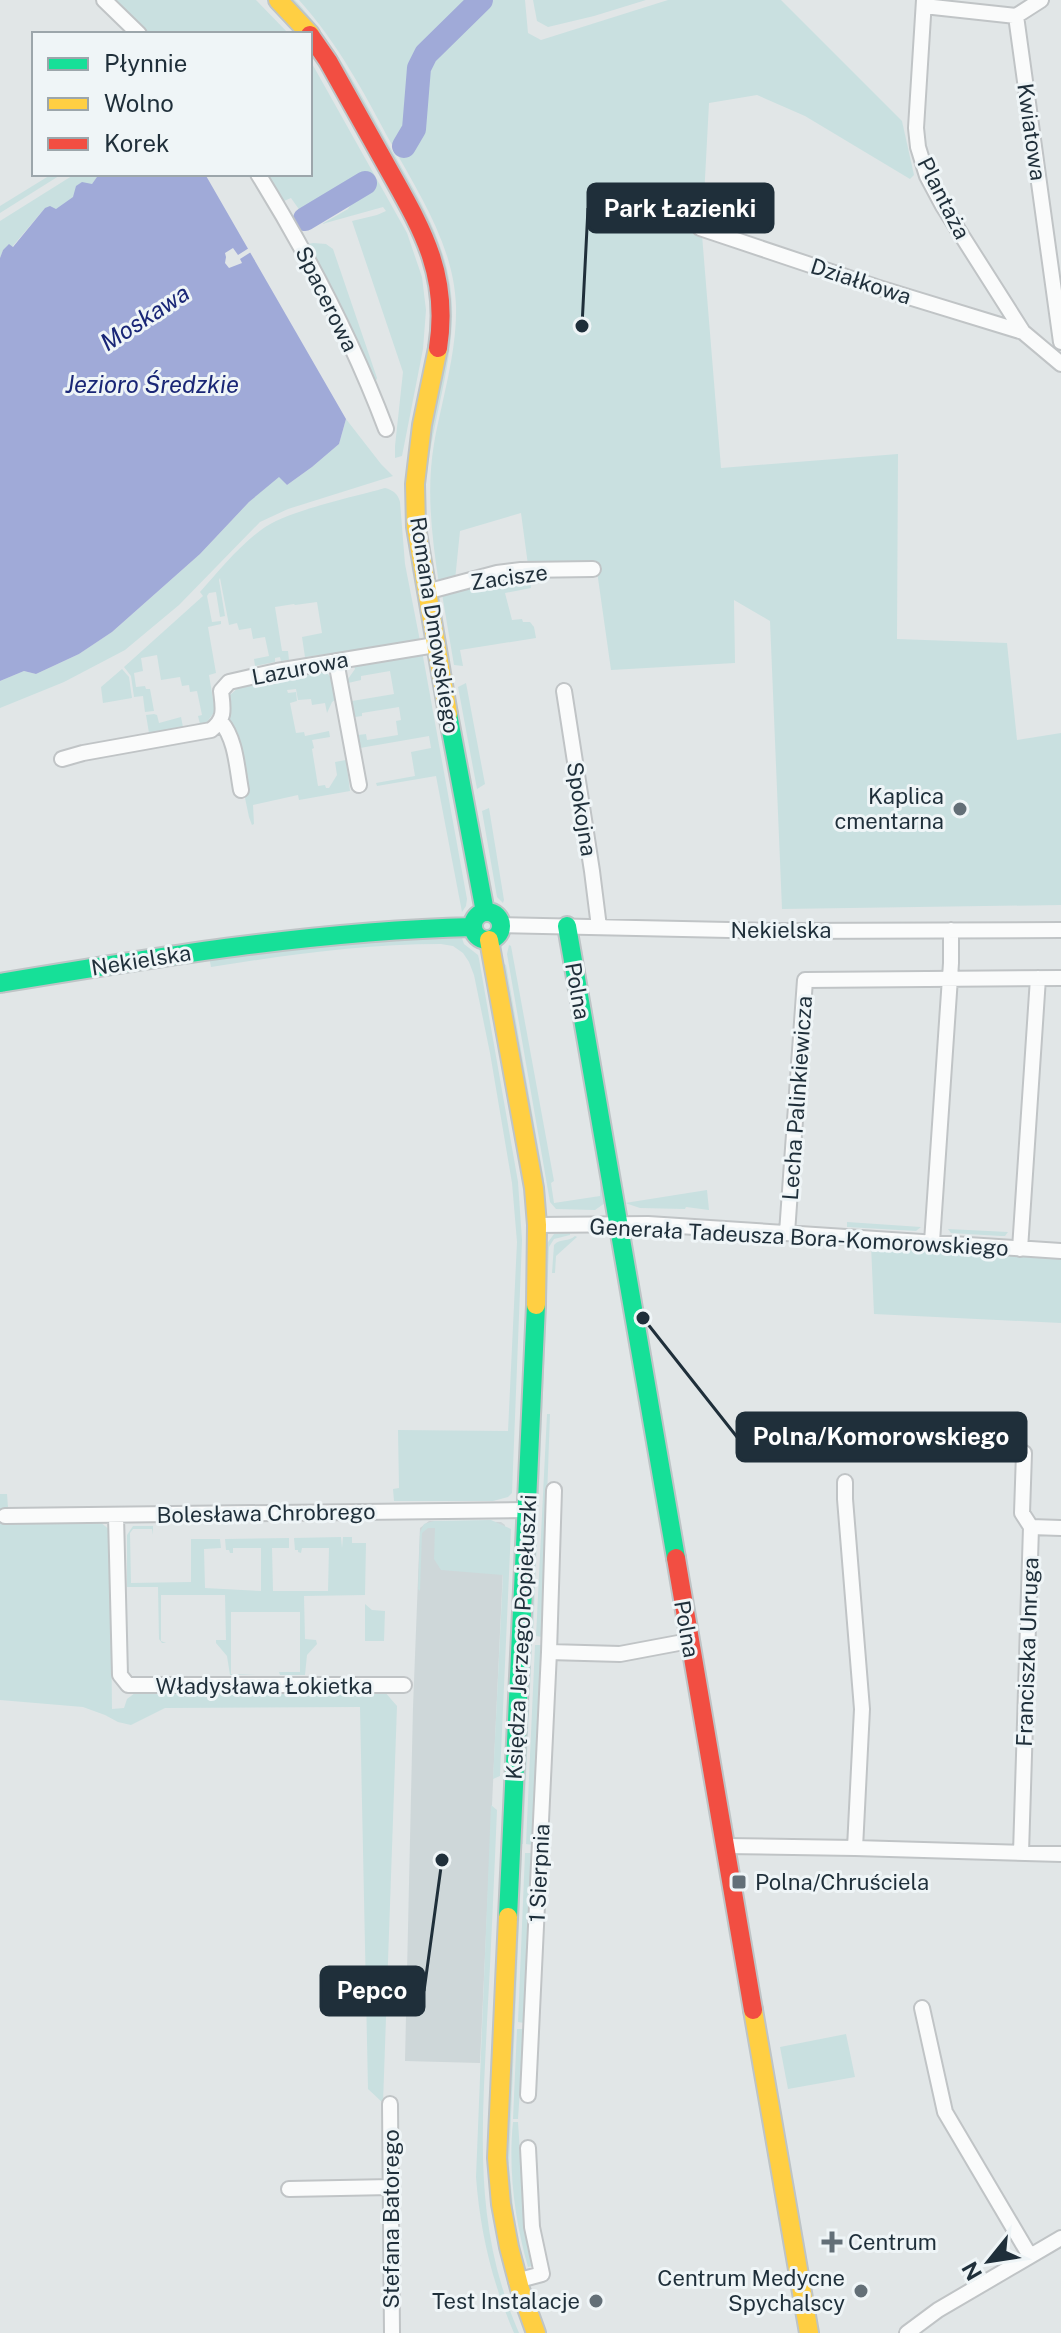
<svg xmlns="http://www.w3.org/2000/svg" width="1061" height="2333" font-family="'Public Sans',sans-serif">
	<style>
		.built { fill: #ced7d9 }
		.green { fill: #c9e0e0 }
		.water { fill: #a0aad8 }
		.pier { fill: #e1e6e7 }
		.lines { fill: none; stroke-linecap: round; stroke-linejoin: round }
		.river { stroke: #a0aad8; stroke-width: 24 }
		.street-casing { stroke: #c0c4c6; stroke-width: 18 }
		.fast-casing { stroke: #bec4c6; stroke-width: 22 }
		.slow-casing { stroke: #bec4c6; stroke-width: 22 }
		.jam-casing { stroke: #bec4c6; stroke-width: 22 }
		.street { stroke: #fafbfb; stroke-width: 14 }
		.fast { stroke: #16e098; stroke-width: 18 }
		.slow { stroke: #ffcf43; stroke-width: 18 }
		.jam { stroke: #f24e42; stroke-width: 18 }
		.poi-dot { fill: #636f77; stroke: #eff5f7; stroke-width: 3 }
		.labels { text-anchor: middle; stroke-width: 6; stroke-linejoin: round; paint-order: stroke }
		.street-label { font-size: 22px; fill: #1f2f3a; stroke: #eff5f7 }
		.poi-label { font-size: 22px; fill: #1f2f3a; stroke: #eff5f7; text-anchor: end }
		.water-label { font-size: 24px; font-style: italic; fill: #192676; stroke: #eff5f7 }
		.leader { fill: none; stroke: #1f2f3a; stroke-width: 3 }
		.callout-dot { fill: #1f2f3a; stroke: #eff5f7; stroke-width: 3 }
		.callout { fill: #1f2f3a; stroke: #1f2f3a; stroke-width: 3 }
		.callout-label { font-size: 24px; text-anchor: middle; font-weight: bold; fill: #fff }
	</style>
	<rect width="100%" height="100%" fill="#e1e6e7"/>
	<path class="built" d="M429,1521L501,1522L505,1525L480,2063L405,2061L413,1707L420,1528Z"/>
	<path class="green" d="M113,0H256L289,34H147Z
		M290,0H295C333,41 358,89 385,138C414,191 450,243 452,306C454,362 433,418 427,475L425,478L448,294Z
		M299,0H525L528,33L541,40L668,0H781L902,121L914,175L910,179L805,116L757,95L709,103L702,235L721,468L898,454L897,639L1007,643L1017,740L1061,733V905L782,909L770,621L734,600L735,663L611,670L596,564L528,565L521,513L460,531L455,580L439,584C432,538 426,491 434,444C442,399 457,353 456,306C454,246 419,194 391,143C364,93 338,43 299,0Z
		M533,0H646L594,16L548,27L537,21Z
		M310,60L407,233L422,277L426,310L423,349L402,456L395,458V446L403,372L352,221L377,215L386,211L383,207L322,224L348,209L356,197L365,189L366,186L362,181C342,190 316,197 303,215L291,198L284,201L266,174H310Z
		M52,174H62L0,213V206Z
		M75,174H99L92,184L56,210L45,208L12,247L3,250L0,258V221Z
		M313,243L326,244L333,249L377,378L375,384L347,319L308,244Z
		M346,419L381,464L393,476L288,509L260,522L179,605L125,650L64,682L0,708V681L24,671L36,674L79,654L112,632L200,554L249,502L279,476L287,485L312,467L339,444Z
		M385,488C393,490 398,494 400,502L405,564L420,641L305,657L302,637L322,633L317,602L295,605L294,604L275,607L282,651H288L289,660L281,661L280,657L275,658V662L255,666L254,659L269,656L265,637L253,639L251,628L239,630L237,623L229,625L220,578L219,580L225,616L220,617L216,592L209,593L207,596L212,622L221,621V624L208,627L216,673L209,675L215,711L207,722L200,724L198,716L202,715L197,691L190,692L189,685L182,686L180,677L161,680L157,655L141,658L143,671L134,673L136,687L145,686L146,689H150L154,711L145,712L143,696L134,697L131,676L124,667L203,596L200,592C219,571 238,547 261,530C285,511 354,497 385,488Z
		M530,576L531,588L505,593L512,620L522,619L523,622H530L534,627L536,638L460,650L463,666L454,665L442,594L493,577Z
		M422,651L467,899L466,906L462,912L436,776L377,786L376,783L415,776L411,752L431,748L429,736L360,748L358,735L366,734L367,740L398,735L396,721L401,720L399,707L362,713V716L355,717L352,701L394,694L390,671L361,676V680L348,683V679L355,669L354,666L356,664Z
		M122,669L129,677L132,698L103,703L101,687Z
		M320,670L326,672L334,681L332,683L335,700L332,702L327,713L325,703L312,705L311,699L298,700L296,689L287,690L288,693L296,692L297,701L290,703L296,733L304,732L305,736L329,731L330,737L312,740L314,748L312,749L318,786L325,785L326,788H329L337,775L335,762L346,760L350,791L299,800L298,795L253,805L254,824L252,825L249,817L228,717L230,695L239,687Z
		M466,683L485,784L477,789L458,687Z
		M154,714L157,715L159,723L181,717L183,727L149,733L146,715Z
		M489,808L504,900L503,903L497,897L482,811Z
		M452,937L462,938L464,944L478,955L479,959L518,1182L522,1240L512,1493L508,1497L493,1501H394L393,1489L399,1488L398,1430L508,1431L517,1242L512,1183L490,1053L474,975L469,962L463,953L453,946L441,944C363,944 287,955 211,967L209,956L324,940Z
		M509,945L511,946L554,1181L551,1183L554,1203L600,1196V1180H602L605,1203L595,1210L556,1209L550,1202L507,954Z
		M502,963L506,965L544,1180L541,1183Z
		M707,1190L709,1210L686,1207L685,1209L640,1208L625,1203Z
		M847,1222L921,1227L916,1231L847,1227Z
		M948,1229L1008,1232L1005,1236H1001L951,1233Z
		M570,1231V1235L554,1239L549,1247L533,1636H528L545,1246L554,1234Z
		M575,1236L577,1237L556,1256L555,1273H552L554,1245C560,1238 569,1242 575,1236Z
		M871,1245L1061,1257V1323L874,1314Z
		M547,1414H550L542,1637L536,1636Z
		M0,1494H7L9,1521L100,1522L110,1530L112,1709L124,1708L127,1699L135,1693L384,1691L397,1706L383,2103L368,2089L360,1707L165,1708L131,1725L118,1722L105,1715L83,1707L0,1700Z
		M491,1520L511,1529L500,1776L493,1779L503,1575L441,1570L434,1559L435,1528H428L422,1533L420,1591L418,1589L420,1532L424,1524L434,1521Z
		M133,1526H153V1535L152,1529H133L130,1533L131,1583L191,1582V1539H220L221,1548L204,1549L205,1588L261,1591V1548H233V1553H230L229,1550H226L225,1539L289,1538V1548H272L273,1591H328L329,1548H302L301,1553L298,1552V1550H295L294,1538L341,1537L342,1548L343,1537H352V1543H366L365,1595L304,1596L305,1639L316,1640L317,1644L307,1655L305,1675H280L279,1672H300V1612H231V1674H256L230,1675L227,1656L216,1643V1640H226L225,1595H161V1641L166,1643H162L159,1639L158,1587H127V1535Z
		M365,1604L372,1610L385,1611L384,1641H365Z
		M528,1644H532L523,1844H518Z
		M535,1645H541L533,1845L526,1844Z
		M491,1805L497,1810C494,1881 491,1951 487,2022C482,2133 473,2227 519,2333H514C492,2282 480,2231 476,2177Z
		M518,1852H522L509,2165L515,2228L525,2269L520,2270L506,2193Z
		M525,1853H531L524,2023L518,2022Z
		M517,2029H524L518,2119H513Z
		M846,2034L855,2077L788,2089L780,2047Z
		M513,2122H518L523,2197L532,2266L528,2267C515,2221 508,2171 513,2122Z"/>
	<path class="water" d="M99,174H205L346,419L339,444L312,467L287,485L279,477L249,502L200,554L112,632L79,654L36,674L24,671L0,681V258L3,250L9,244L13,247L45,208L50,206L56,209L73,197L76,186L82,182L92,184Z
		M359,183L362,188C347,200 327,219 307,223L303,215C315,198 340,189 359,183Z"/>
	<path class="pier" d="M233,248L238,255L249,248L251,252L240,259L242,263L229,268L225,263L226,257L225,253Z"/>
	<g class="lines">
		<path class="river" d="M404,146L414,129L419,68L426,54L481,0
			M305,219L365,183"/>
		<g class="street-casing">
			<path id="street" d="M104,0L139,34
				M924,0L916,128L918,147L927,176L943,206L1023,332L1061,364
				M924,6L1016,16L1041,0
				M1016,16L1061,342
				M258,174C308,255 352,339 386,429
				M700,228L876,287L1023,332
				M426,592L497,573L521,570L593,569
				M336,661L359,785
				M564,691L592,871L599,927
				M221,722C236,739 237,769 241,790
				M62,759L83,753L211,730C226,719 223,708 221,691L229,682L277,671L435,645
				M502,925L779,931L1061,930
				M537,1225L648,1224L1061,1251
				M787,1233L805,980L1061,978
				M932,1242L951,963V930
				M1020,1249L1038,978
				M845,1482V1499L862,1709L855,1848
				M5,1516L527,1510
				M116,1516L120,1675L128,1685H404
				M1031,1527L1061,1528
				M549,1652L620,1654L689,1641
				M725,1846L855,1848L1061,1854
				M1021,1853L1031,1527L1022,1513L1024,1453
				M922,2008L945,2112L1030,2256
				M528,2095L549,1652L554,1490
				M390,2104L392,2333
				M289,2189L391,2187
				M516,2281L542,2274L532,2227L528,2148
				M907,2333L938,2310L1061,2238"/>
		</g>
		<g class="fast-casing">
			<path id="fast" d="M448,714L485,912
				M473 926a14 14 0 1 1 28 0a14 14 0 1 1-28 0Z
				M567,926L676,1558
				M0,983C157,957 313,931 473,927
				M508,1917L536,1305"/>
		</g>
		<g class="slow-casing">
			<path id="slow" d="M278,0L310,34
				M438,348L422,425L415,484L416,527L448,714
				M489,940L534,1188L537,1225L536,1305
				M508,1917L497,2158L501,2204L509,2247L520,2289L536,2333
				M753,2010L809,2333"/>
		</g>
		<g class="jam-casing">
			<path id="jam" d="M310,35L328,61C347,95 366,129 385,163C420,226 450,272 438,348
				M676,1558L753,2010"/>
		</g>
		<use href="#street" class="street"/>
		<use href="#fast" class="fast"/>
		<use href="#slow" class="slow"/>
		<use href="#jam" class="jam"/>
	</g>
	<g class="poi-dot">
		<circle cx="960" cy="809" r="8"/>
		<rect x="731" y="1874" width="16" height="16" rx="4"/>
		<path d="M828 2230h8v8h8v8h-8v8h-8v-8h-8v-8h8z"/>
		<circle cx="861" cy="2291" r="8"/>
		<circle cx="596" cy="2301" r="8"/>
	</g>
	<g class="labels">
		<g class="street-label">
			<text transform="translate(1032 132) rotate(82)" y="8">Kwiatowa</text>
			<text transform="translate(944 198) rotate(63)" y="8">Plantaża</text>
			<text transform="translate(861 281) rotate(18)" y="8">Działkowa</text>
			<text transform="translate(327 299) rotate(64)" y="8">Spacerowa</text>
			<text transform="translate(509 577) rotate(-8)" y="8">Zacisze</text>
			<text transform="translate(435 625) rotate(81)" y="8">Romana Dmowskiego</text>
			<text transform="translate(300 668) rotate(-11)" y="8">Lazurowa</text>
			<text transform="translate(582 809) rotate(81)" y="8">Spokojna</text>
			<text x="781" y="938">Nekielska</text>
			<text transform="translate(141 960) rotate(-9)" y="8">Nekielska</text>
			<text transform="translate(578 991) rotate(80)" y="8">Polna</text>
			<text transform="translate(797 1098) rotate(-86)" y="8">Lecha Palinkiewicza</text>
			<text transform="translate(799 1237) rotate(3)" y="8">Generała Tadeusza Bora-Komorowskiego</text>
			<text transform="translate(266 1513) rotate(-1)" y="8">Bolesława Chrobrego</text>
			<text transform="translate(687 1629) rotate(80)" y="8">Polna</text>
			<text transform="translate(521 1637) rotate(-87)" y="8">Księdza Jerzego Popiełuszki</text>
			<text transform="translate(1027 1652) rotate(-88)" y="8">Franciszka Unruga</text>
			<text x="264" y="1694">Władysława Łokietka</text>
			<text transform="translate(539 1873) rotate(-87)" y="8">1 Sierpnia</text>
			<text transform="translate(391 2219) rotate(-90)" y="8">Stefana Batorego</text>
		</g>
		<g class="poi-label">
			<text x="944" y="804">Kaplica<tspan x="944" dy="25">cmentarna</tspan></text>
			<text x="755" y="1890" text-anchor="start">Polna/Chruściela</text>
			<text x="848" y="2250" text-anchor="start">Centrum</text>
			<text x="845" y="2286">Centrum Medycne<tspan x="845" dy="25">Spychalscy</tspan></text>
			<text x="580" y="2309">Test Instalacje</text>
		</g>
		<g class="water-label">
			<text transform="translate(145 318) rotate(-33)" y="8">Moskawa</text>
			<text x="152" y="393">Jezioro Średzkie</text>
		</g>
	</g>
	<path class="leader" d="M582 326L588 208M643 1318L737 1437M442 1860L424 1991"/>
	<g class="callout-dot">
		<circle cx="582" cy="326" r="8"/>
		<circle cx="643" cy="1318" r="8"/>
		<circle cx="442" cy="1860" r="8"/>
	</g>
	<g class="callout">
		<rect x="588" y="184" width="185" height="48" rx="8"/>
		<rect x="737" y="1413" width="289" height="48" rx="8"/>
		<rect x="321" y="1967" width="103" height="48" rx="8"/>
	</g>
	<g class="callout-label">
		<text x="680" y="217">Park Łazienki</text>
		<text x="881" y="1445">Polna/Komorowskiego</text>
		<text x="372" y="1999">Pepco</text>
	</g>
	<rect x="32" y="32" width="280" height="144" fill="#eff5f7" stroke="#9ca6ab" stroke-width="2"/>
	<rect x="48" y="58" width="40" height="12" fill="#16e098" stroke="#9ca6ab" stroke-width="2"/>
	<text x="104" y="72" font-size="24" fill="#1f2f3a">Płynnie</text>
	<rect x="48" y="98" width="40" height="12" fill="#ffcf43" stroke="#9ca6ab" stroke-width="2"/>
	<text x="104" y="112" font-size="24" fill="#1f2f3a">Wolno</text>
	<rect x="48" y="138" width="40" height="12" fill="#f24e42" stroke="#9ca6ab" stroke-width="2"/>
	<text x="104" y="152" font-size="24" fill="#1f2f3a">Korek</text>
	<g transform="translate(989 2261) rotate(240)" stroke="#eff5f7" stroke-width="6" paint-order="stroke">
	<path d="M0-6L14 30L0 20L-14 30Z" fill="#1f2f3a"/>
	<text y="-12" font-size="22" font-weight="bold" text-anchor="middle" fill="#1f2f3a">N</text>
	</g>
</svg>
